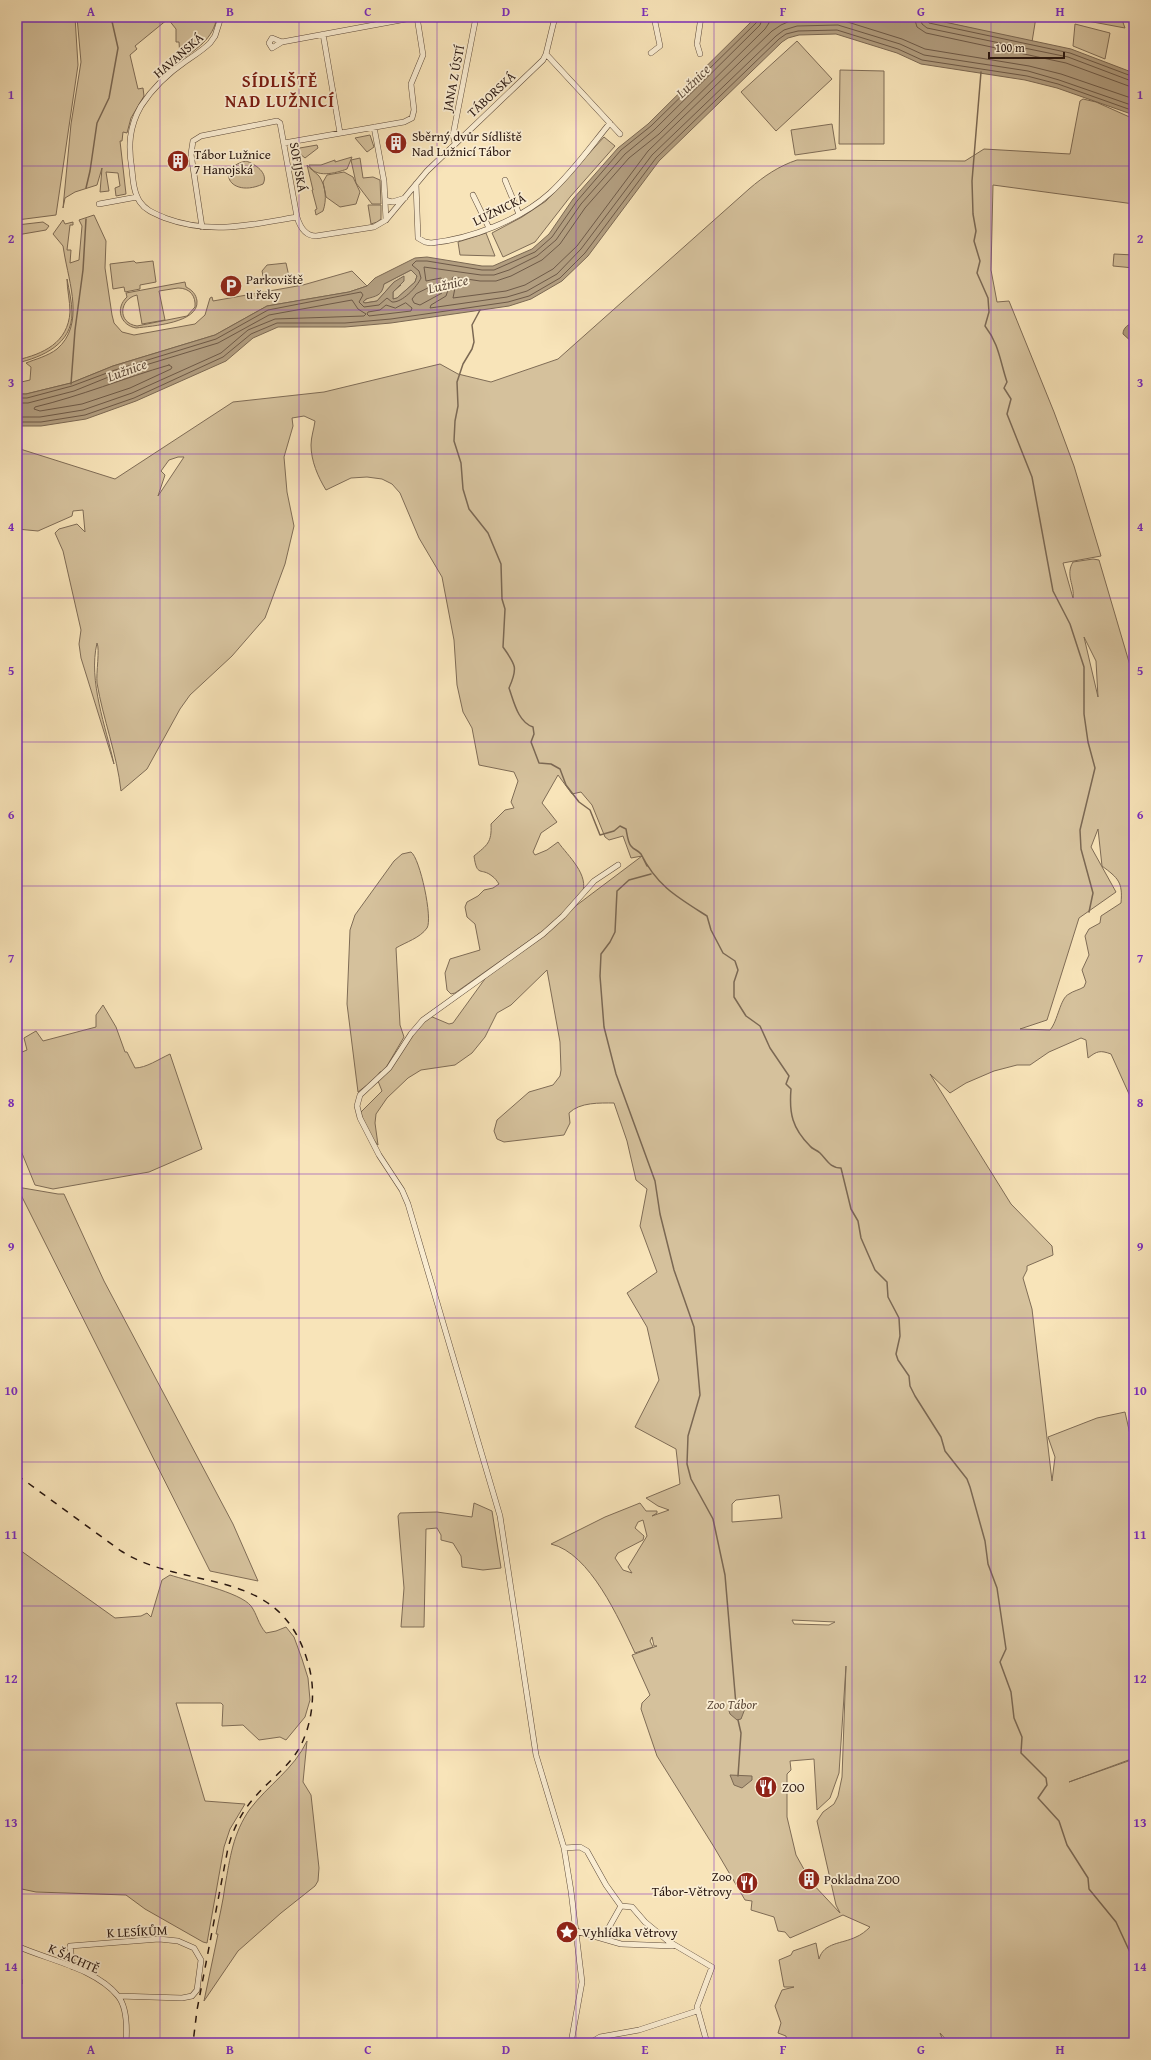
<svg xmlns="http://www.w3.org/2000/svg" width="1151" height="2060" font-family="'Gentium Book Plus',serif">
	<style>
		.green { fill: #d5c19c; stroke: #7f6c56; fill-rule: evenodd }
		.water { fill: #b29e80; stroke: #7b6853; fill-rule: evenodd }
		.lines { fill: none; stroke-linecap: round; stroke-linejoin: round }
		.shore { stroke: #6e5a48; stroke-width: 1 }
		.stream { stroke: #7b6853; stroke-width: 1.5 }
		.street-casing { stroke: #5d4a3a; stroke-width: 6 }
		.street { stroke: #faedd2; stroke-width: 5 }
		.rail { stroke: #291710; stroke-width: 1.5; stroke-dasharray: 7 7; stroke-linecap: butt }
		.grid { fill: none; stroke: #7b2cbf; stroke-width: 1; stroke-opacity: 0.55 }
		.labels { text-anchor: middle; stroke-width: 3.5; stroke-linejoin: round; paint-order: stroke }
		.street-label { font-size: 13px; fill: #291710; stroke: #faedd2 }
		.poi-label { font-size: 13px; fill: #291710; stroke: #faedd2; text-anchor: start }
		.park-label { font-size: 13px; font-style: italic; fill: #5d4a3a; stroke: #faedd2 }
		.water-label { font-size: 14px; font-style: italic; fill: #604d3d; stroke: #faedd2 }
		.district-label { font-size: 17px; font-weight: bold; letter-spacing: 1px; fill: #7a1f14; stroke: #faedd2 }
		.neatline { fill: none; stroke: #7b2cbf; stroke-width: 1.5 }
		.grid-label { font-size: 13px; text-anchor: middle; font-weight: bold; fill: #7b2cbf }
	</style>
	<rect width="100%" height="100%" fill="#f8e4b9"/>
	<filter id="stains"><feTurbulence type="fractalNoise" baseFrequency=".005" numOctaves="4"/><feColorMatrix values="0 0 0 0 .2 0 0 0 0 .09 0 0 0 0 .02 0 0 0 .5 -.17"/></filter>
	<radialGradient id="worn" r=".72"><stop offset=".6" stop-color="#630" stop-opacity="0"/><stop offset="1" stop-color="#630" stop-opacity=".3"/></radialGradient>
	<path class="green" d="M17,17H75L78,65L56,215L17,220Z
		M77,17H217C213,39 197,49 179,61L176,57H180L179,42H176V29L168,19L135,46L137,49L130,55L138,89L143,88L144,96L131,118L127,133L123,132L122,141H120L126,194L116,196L115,188L120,186L118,173L106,172L109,191L100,192L102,168L97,185L75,192L65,198L63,208L71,124L81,62Z
		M921,17H1036L1032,42Z
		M1066,17H1121L1125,28Z
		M1075,24L1110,33L1105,59L1073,46Z
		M797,41L832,79L776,131L741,92Z
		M840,70L884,71V144H839Z
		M1083,99L1096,102L1134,119V204L993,185L991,270L997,302L1009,301L1054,412L1074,466L1101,556L1063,563L1073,598C1075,586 1065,575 1073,562L1093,559L1099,560L1134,679V1105L1111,1054C1100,1050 1097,1051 1088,1058L1086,1040L1081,1038L1049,1052L1030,1065H1017L994,1071L966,1083L950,1093L930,1074L1011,1204L1052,1246L1053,1255L1027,1266V1270L1023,1278L1032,1309L1052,1481L1055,1457L1048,1437L1097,1418L1125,1412L1134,1452V1600H1131L1129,1608L1134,1606V1758L1069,1782L1134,1759V2043H949L940,2033L944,2043H787L786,2036L778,2033L781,2023L775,2006L782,1990L794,1987H784L779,1960L791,1955L793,1951L816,1943L819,1959C824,1942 842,1944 856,1937C861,1935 866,1931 870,1927L843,1915L790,1938L785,1932L778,1931L774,1917L751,1910L752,1901L745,1900L714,1847L657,1756L641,1709L642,1703L650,1695L632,1655L657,1646H654L652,1637L650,1641L653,1647L635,1653C619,1619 590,1553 551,1544L605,1517L640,1503L646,1511H657V1513L652,1516L669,1510L658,1506L646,1498L680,1484L676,1449L635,1427L659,1380L647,1327L627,1293L657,1272L640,1226L647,1189L636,1180L627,1141L614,1103C600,1103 580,1102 569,1113L570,1123L564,1135L504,1142L497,1139L494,1131L497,1120L529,1092L553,1085L560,1076L561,1070L560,1042L547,970L511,1005L497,1013L485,1037L472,1053L455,1065L421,1070L408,1078L387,1098L376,1114L375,1123L378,1145L372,1138L360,1113L382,1091L378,1081L411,1035L430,1016L449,1024L453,1023L487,976L540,933L455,993L451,994L447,990L445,973L450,959L480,950L475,924L467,917L465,907L467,902L478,896L484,890L493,888L499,884C497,881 495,878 492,876C481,867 477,878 474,856C487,845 492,843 491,824L505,810L514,808L511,802L518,781L514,772L479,765L472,728L463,712L457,685L454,640L442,577L419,538L400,493L392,484L382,479L367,477L351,478L326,490C318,477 311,461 311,445C311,437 314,429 315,421L304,416L292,418L293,426L284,457L287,492L294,526L285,564L265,618L232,656L190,695L180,709L147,769L121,791C117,754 103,719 97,683C96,673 100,649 97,643C88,681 106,727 114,764L81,658L79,644L81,630L63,551L55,533L59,529L77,524L85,532L83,510L73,511L72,516L38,531L17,529V448L115,479L233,402L324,392L440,364L458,374L491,382L558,359L749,189C764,176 779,166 797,160L965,161L984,149L1070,154L1080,101ZM178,457H184L158,496L165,475L161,471L169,460ZM1084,637L1096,661L1098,697ZM558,775L572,794L581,792L592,805L605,837L609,840L623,836L631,858L642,856L553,923L582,894C590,875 568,856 558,842L547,850L535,855L533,852L541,833L557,822L542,803ZM1098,829L1102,866C1118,878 1123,882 1121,903L1101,916L1100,923L1089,929L1085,936L1089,955L1082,970L1086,982L1084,987C1079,990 1073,991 1069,994C1060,998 1058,1021 1050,1030L1020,1029L1047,1020L1079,918L1116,892L1091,847ZM779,1495L782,1518L732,1522V1504L736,1500ZM643,1520L647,1536L628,1567L632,1573L623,1570L615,1558L618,1553L643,1540L644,1536L635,1528L638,1522ZM792,1620L835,1622L829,1625L794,1624ZM846,1666L842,1777L838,1796L834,1804L823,1812L817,1821L836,1905L840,1913L811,1882L796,1855L787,1817V1774L791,1770L790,1761L814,1759L817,1810L830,1798L839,1773Z
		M832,124L836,149L795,155L791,130Z
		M370,135L374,147L367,152L355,138Z
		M604,137L615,146L570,197L535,242L503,257L492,233L522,217L546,201Z
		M317,145L318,148L305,158L294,149Z
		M352,157L347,169C336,173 315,179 309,165H321L335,160V162Z
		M360,158L363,178L373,177L380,180L381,204H372L356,183L351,160Z
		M246,161C255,164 269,173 263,184C230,199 214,168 246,161Z
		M307,165C310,169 315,172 319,176C326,186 327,200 323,211L316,215L315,210L317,209L312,190H313Z
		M344,172L353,177L360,192L356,204L340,207L326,197L323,182L327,175Z
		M368,205H381V219L377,222L371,224Z
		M94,215L106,241L105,268L112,315L114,323L122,332L134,335L195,324L205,315L210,298L212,297L213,301L303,285L352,271L367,286L349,292L267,306L215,335L113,366L71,383L26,394H17V383L30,380L31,367L26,363C36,359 48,356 57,349C85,325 69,283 64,252L63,246L53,234L63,220L65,224L73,222V225H70L67,250H71L70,263L79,260L82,226L79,220Z
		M43,222L49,226L46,230L17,235V225Z
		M486,233L495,256L460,255L458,242Z
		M1114,254L1134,255V268L1113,266Z
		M134,261L136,263L153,261L156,282L140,285V289L125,292L124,287L113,289L110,264Z
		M286,263L290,281L265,285L262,271L267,265Z
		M411,270L417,276L415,282L397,298L393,299V292L401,285L394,282L377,301L365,303L363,302L384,284Z
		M67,279C69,290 72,302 72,313C72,344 43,357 17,363V360C43,354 68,343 70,312C70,301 67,289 67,279Z
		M185,282L186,287C192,290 196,294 197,301C199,323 152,326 136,328C120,325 115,308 127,297L126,293ZM178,288C190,288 196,296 195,307L187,316L137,326C117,323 119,299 137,295L142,324L165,320L159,291Z
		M411,852C420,858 433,919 427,928C420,938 406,942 396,948L400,1025L404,1037L384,1071L380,1072L375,1079L358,1092L347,1004L350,930L355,915L394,861L402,854Z
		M103,1005L116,1027L125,1052H127L135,1068C146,1068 159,1059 170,1054L202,1149L149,1172L53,1189L35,1185L17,1141V1104L20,1102L17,1103V1054L27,1050L24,1038L36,1031L43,1041L96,1027V1015Z
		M17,1187L58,1194H64L104,1281L233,1524L258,1581L210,1571Z
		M474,1503L492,1511L501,1568L483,1570L462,1567L461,1556L453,1543L441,1540V1535L437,1528L426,1529L424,1627H401L404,1588L398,1516L400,1513L437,1512L472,1517Z
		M17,1548L115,1618L141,1616L147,1613L151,1617L162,1580L170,1575C188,1581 240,1592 251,1606C257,1614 258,1624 266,1633L276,1631L286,1627L294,1637L302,1659L308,1678L310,1700L305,1717L286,1740L280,1737L259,1740L243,1725L222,1726L223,1705L221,1703H176L205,1801L245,1804L230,1829L224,1847L207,1943L203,1942L145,1909L126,1895L36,1892L17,1888Z
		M307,1741L303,1782L311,1795L319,1868L318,1881L315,1886L281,1913L238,1951L204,2001L218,1934H216C219,1918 223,1902 225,1886C230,1858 233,1833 250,1809C268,1785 294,1769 307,1741Z"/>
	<path class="water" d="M756,17H921L1071,49L1134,73V115L1057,88L1025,80L921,64L897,53L836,34L799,35L788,38L782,42L659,161L588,256L562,281L531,299L509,306L391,323L345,327H278L253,338L226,361L136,401L86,419L41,426H17V394H26L71,383L113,366L215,335L267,306L349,292L367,286L375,278L415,258L427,257L482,266H493L532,249L549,234L573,199L618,148L648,124ZM411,270L417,276L415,282L397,298L393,299V292L404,281V276L394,282L377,301L365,303L363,302L366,299C376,296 382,296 384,284Z
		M1134,323V342L1133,343L1123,334C1123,328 1128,324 1134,323Z
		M742,1705L746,1706L741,1719L737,1720L730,1714L728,1708Z
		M730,1775L752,1776V1780L742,1788L734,1785Z"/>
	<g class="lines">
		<path class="shore" d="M763,17L760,25L654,130L625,154L581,204L556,240L537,256L509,270L494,275H481L424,267L426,281L441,278L446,282L449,287L446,296L431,305L430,308L507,297L527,291L557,274L581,249L652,155L776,36L784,30L797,26L838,25L900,44L924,55L1028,71L1059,80L1134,106
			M769,17V23L765,29L659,134L629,158L585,208L560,244L542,260L511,276L496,281H480L453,277L452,279L455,288L453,298L506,291L525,285L553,269L577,246L648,151L772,31L781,25L790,21L838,19L902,39L925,49L1029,66L1061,74L1134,99
			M914,17L917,27L926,33L1066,63L1134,88
			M920,17L922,24L927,28L1068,57L1134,82
			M925,17L929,23L1070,53L1134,77
			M436,284L440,283L443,286L442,293L420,305L414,303L412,299L416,294Z
			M406,303L412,308L411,311L369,316L367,314L368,312L380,310L386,305L395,308Z
			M169,365L172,367L171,369L130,388L82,404L40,411L34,409L35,407C81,396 124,378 169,365Z
			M17,398H27L72,386L115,370L216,339L268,310L361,292L363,295L359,302L364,307L379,305L387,298L392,302C402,303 417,287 421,278L419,271L412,265L416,261H427L482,270H494L535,252L552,237L577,201L621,150L651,126L757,22L758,17
			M17,403H28L74,391L116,374L218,343L269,315L352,300L358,309L366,314L364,316L275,319L248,330L221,353L132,393L83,410L40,417H17
			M17,422H41L85,415L134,398L223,357L251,334L277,323H345L391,319L508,302L529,296L560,278L585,253L656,158L779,39L786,34L798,31L837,30L898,49L922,60L1027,76L1058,84L1134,111"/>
		<path class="stream" d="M981,72L972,181L973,214L976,231L974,241L980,261L977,273L988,298L989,312L985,326C999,344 1000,361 1007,382L1004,388L1011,399L1007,414L1032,477L1053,591L1070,624L1084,667V714L1088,742L1095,768L1080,830L1081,849L1093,893L1089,912
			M86,188L90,171L97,123L109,98L118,48L111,17
			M480,310L472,325L474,342L472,349L463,364L457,382L458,406L455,421L454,441L461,463L463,489L469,509L488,533L501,564L502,599L505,609L503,647C516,665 518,668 509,688C514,702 518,722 533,727L534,734L531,742L539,763L551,764L560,769L566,785L579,802L590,810L600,835L614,831L620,826L626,829C627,834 628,843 631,846C634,850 638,850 641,854C657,886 677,897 707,916L711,930L723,953L735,961L738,970L734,982V997L746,1016L760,1026L770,1048L789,1076L786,1084L791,1089C789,1113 792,1128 810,1146C812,1149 817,1150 820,1153C827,1160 830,1168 841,1168L851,1209L858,1221L861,1238L875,1270L887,1282L888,1297L899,1318L900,1336L896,1354L898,1360L909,1376L910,1386L915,1396L941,1437L945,1451L967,1479L970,1487L985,1541L988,1564L997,1588L1006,1649L1000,1662L1011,1692L1014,1718L1022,1737L1021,1753L1046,1778L1047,1785L1038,1798L1059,1821L1067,1845L1088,1878L1089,1889L1116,1922L1134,1961
			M71,384L75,330L83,270L86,219
			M643,858L647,866
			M651,874L629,880L617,891L615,932L610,942L601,954L600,976L604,1027L616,1074L655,1181L660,1214L674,1270L694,1327L700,1395L688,1436L687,1464L691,1479L713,1519L725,1575L736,1705
			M738,1776L741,1733L738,1720"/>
		<g class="street-casing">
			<path id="street" d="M221,17L215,36L210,43C203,50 195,55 186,61C170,72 152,89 141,106C129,127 128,146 132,170C133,181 134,193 140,202C146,211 156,214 165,218C211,235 250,225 297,217
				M323,34L340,133
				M282,42L272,48L269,43L272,38L282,42L417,17
				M651,53L660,46L654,17
				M546,54L620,134
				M700,54L697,44L701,17
				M374,127L384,181L386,220
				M284,143L404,122L412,118L414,110L411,84L423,55L417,17
				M455,143L453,135L476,17
				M505,180L519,214
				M416,184L418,238L425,242L431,243C471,239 520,220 550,193C573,172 591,146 610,123
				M473,195L489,228
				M385,200L392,202L405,198
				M99,204L137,197
				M202,227L191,154L193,141L201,136L277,121L280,123L297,217C300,227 305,236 316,236L374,227L386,220L427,171L543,60L546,54L555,17
				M564,1848L580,1847L587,1851L606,1885L621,1906
				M621,1906L632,1907L645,1922L668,1941L712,1967L697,2007L707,2043
				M576,1931L621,1944L673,1946
				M603,1938L621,1906
				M17,1946C48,1960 95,1968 118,1996C127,2007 127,2029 126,2043
				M73,1967L70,1946L159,1939L178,1941L194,1948L201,1960L197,1990L192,1996L182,1998L118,1996
				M17,1974L20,1982
				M571,2043L582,1982L571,1891L564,1848L536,1755L500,1516L408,1204L402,1190L379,1155L360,1118L357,1106L360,1095L389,1068L411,1034L423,1020L543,934L563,916L594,881L618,865
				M590,2043L600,2037L639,2030L697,2011"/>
		</g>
		<use href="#street" class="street"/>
		<path class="rail" d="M17,1475L121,1551C188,1593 280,1564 308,1663C316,1689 313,1719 302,1743C291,1766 270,1779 254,1798C241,1813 233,1829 228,1848L197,2010L193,2043"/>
	</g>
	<path class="grid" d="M160,17V2043M299,17V2043M437,17V2043M576,17V2043M714,17V2043M852,17V2043M991,17V2043M17,166H1134M17,310H1134M17,454H1134M17,598H1134M17,742H1134M17,886H1134M17,1030H1134M17,1174H1134M17,1318H1134M17,1462H1134M17,1606H1134M17,1750H1134M17,1894H1134"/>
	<defs>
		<g id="building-disc" transform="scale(1.15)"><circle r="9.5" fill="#8f2418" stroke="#faedd2"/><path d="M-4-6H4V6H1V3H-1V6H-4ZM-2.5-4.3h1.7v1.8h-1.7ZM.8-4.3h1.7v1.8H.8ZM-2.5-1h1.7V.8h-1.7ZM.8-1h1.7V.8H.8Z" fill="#fff"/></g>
		<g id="parking-disc" transform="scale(1.15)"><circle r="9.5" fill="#8f2418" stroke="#faedd2"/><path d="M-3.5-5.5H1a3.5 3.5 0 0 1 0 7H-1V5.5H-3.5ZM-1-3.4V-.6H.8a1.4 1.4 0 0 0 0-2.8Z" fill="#fff"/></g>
		<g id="restaurant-disc" transform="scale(1.15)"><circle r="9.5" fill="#8f2418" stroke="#faedd2"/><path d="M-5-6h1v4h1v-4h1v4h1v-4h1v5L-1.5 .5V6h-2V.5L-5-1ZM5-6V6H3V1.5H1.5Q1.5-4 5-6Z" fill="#fff"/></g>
		<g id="sight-disc" transform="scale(1.15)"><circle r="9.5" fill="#8f2418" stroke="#faedd2"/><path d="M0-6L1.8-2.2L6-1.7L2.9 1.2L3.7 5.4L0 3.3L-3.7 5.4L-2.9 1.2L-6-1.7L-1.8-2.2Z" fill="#fff"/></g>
	</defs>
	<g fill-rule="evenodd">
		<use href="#building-disc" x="396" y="143"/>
		<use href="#building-disc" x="178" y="161"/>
		<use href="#parking-disc" x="231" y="286"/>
		<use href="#restaurant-disc" x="766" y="1787"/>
		<use href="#building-disc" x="809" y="1879"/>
		<use href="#restaurant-disc" x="747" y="1883"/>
		<use href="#sight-disc" x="567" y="1932"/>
	</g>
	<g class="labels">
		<g class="street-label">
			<text transform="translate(178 55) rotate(-41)" y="5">HAVANSKÁ</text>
			<text transform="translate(453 78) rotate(-79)" y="5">JANA Z ÚSTÍ</text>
			<text transform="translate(491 94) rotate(-43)" y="5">TÁBORSKÁ</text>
			<text transform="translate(299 167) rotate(80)" y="5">SOFIJSKÁ</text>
			<text transform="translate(499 209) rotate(-26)" y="5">LUŽNICKÁ</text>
			<text transform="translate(137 1931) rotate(-3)" y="5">K LESÍKŮM</text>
			<text transform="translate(74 1958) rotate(24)" y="5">K ŠACHTĚ</text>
		</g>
		<g class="poi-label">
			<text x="412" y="141">Sběrný dvůr Sídliště<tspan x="412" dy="15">Nad Lužnicí Tábor</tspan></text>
			<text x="194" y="159">Tábor Lužnice<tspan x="194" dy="15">7 Hanojská</tspan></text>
			<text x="246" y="284">Parkoviště<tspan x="246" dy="15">u řeky</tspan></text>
			<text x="782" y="1792">ZOO</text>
			<text x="732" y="1881" text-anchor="end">Zoo<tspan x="732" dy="15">Tábor-Větrovy</tspan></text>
			<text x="824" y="1884">Pokladna ZOO</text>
			<text x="582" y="1937">Vyhlídka Větrovy</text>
		</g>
		<g class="park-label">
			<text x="732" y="1709">Zoo Tábor</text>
		</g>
		<g class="water-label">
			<text transform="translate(693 81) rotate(-44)" y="5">Lužnice</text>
			<text transform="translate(448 284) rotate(-13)" y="5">Lužnice</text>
			<text transform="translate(127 370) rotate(-20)" y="5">Lužnice</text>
		</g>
		<g class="district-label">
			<text x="280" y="87">SÍDLIŠTĚ<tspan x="280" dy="20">NAD LUŽNICÍ</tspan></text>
		</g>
	</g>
	<rect width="1151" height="2060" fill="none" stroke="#f8e4b9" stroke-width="44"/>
	<path d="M989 52v6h75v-6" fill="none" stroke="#291710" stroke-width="2"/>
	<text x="995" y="52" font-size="12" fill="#291710" stroke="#faedd2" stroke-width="3" paint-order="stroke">100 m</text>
	<rect x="22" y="22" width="1107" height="2016" class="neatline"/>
	<g class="grid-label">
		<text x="91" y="16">A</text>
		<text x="230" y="16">B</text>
		<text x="368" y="16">C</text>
		<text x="506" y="16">D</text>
		<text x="645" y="16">E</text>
		<text x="783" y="16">F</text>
		<text x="921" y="16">G</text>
		<text x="1060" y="16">H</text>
		<text x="11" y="99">1</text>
		<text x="1140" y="99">1</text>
		<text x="11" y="243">2</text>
		<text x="1140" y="243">2</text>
		<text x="11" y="387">3</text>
		<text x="1140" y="387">3</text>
		<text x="11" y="531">4</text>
		<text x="1140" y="531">4</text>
		<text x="11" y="675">5</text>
		<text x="1140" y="675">5</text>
		<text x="11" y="819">6</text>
		<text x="1140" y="819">6</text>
		<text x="11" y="963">7</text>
		<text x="1140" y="963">7</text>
		<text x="11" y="1107">8</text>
		<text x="1140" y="1107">8</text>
		<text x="11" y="1251">9</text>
		<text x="1140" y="1251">9</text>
		<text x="11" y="1395">10</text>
		<text x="1140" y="1395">10</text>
		<text x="11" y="1539">11</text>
		<text x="1140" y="1539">11</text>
		<text x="11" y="1683">12</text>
		<text x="1140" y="1683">12</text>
		<text x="11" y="1827">13</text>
		<text x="1140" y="1827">13</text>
		<text x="11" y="1971">14</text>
		<text x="1140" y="1971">14</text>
		<text x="91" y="2054">A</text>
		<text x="230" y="2054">B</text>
		<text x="368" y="2054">C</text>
		<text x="506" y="2054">D</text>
		<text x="645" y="2054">E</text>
		<text x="783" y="2054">F</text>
		<text x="921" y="2054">G</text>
		<text x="1060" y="2054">H</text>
	</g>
	<rect width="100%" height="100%" filter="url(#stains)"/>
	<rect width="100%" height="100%" fill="url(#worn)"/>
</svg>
